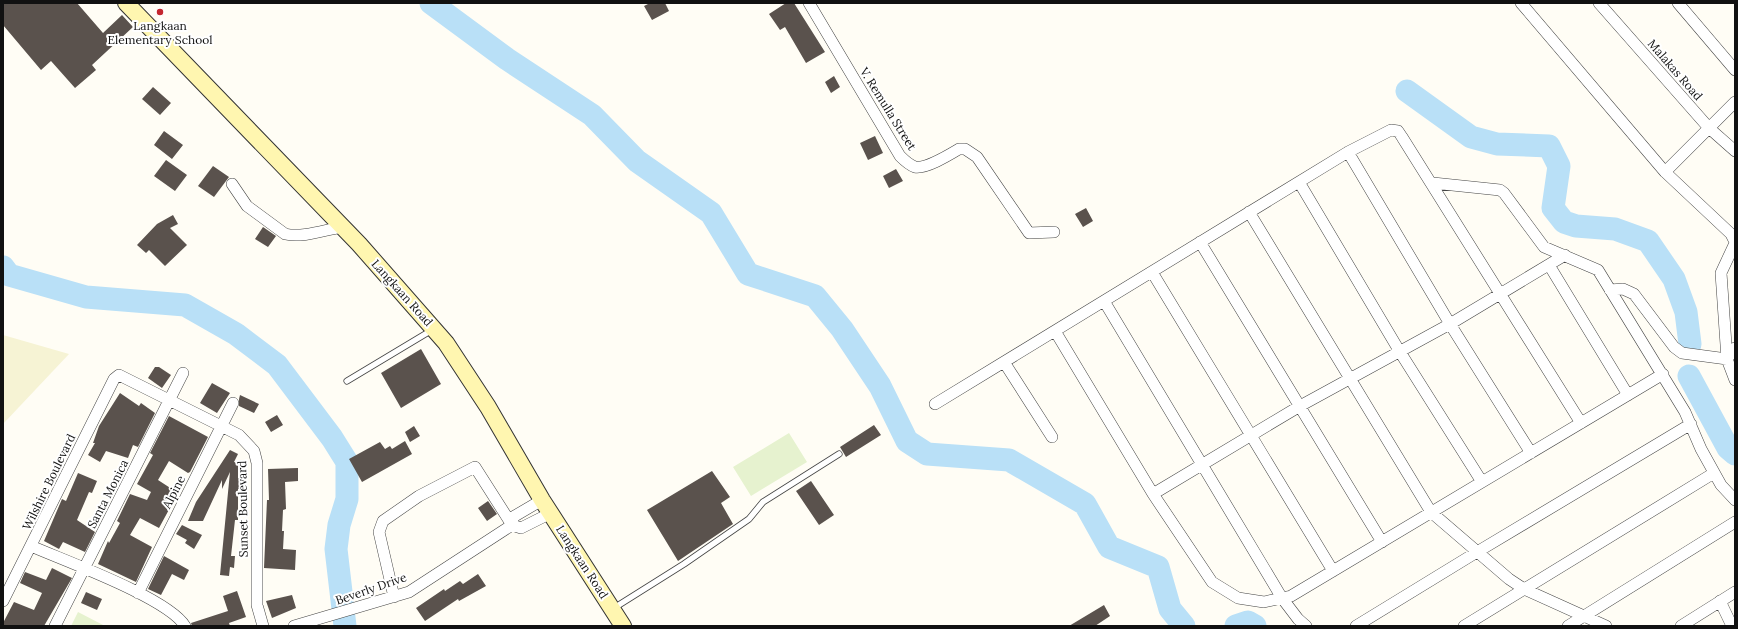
<svg xmlns="http://www.w3.org/2000/svg" width="1738" height="629" font-family="Lora,serif">
	<style>
		.farmland { fill: #f6f3d4 }
		.pitch { fill: #e6f2cf }
		.lines { fill: none; stroke-linecap: round; stroke-linejoin: round }
		.river { stroke: #b9e0f7; stroke-width: 23 }
		.building { fill: #5a524d }
		.lane-casing { stroke: #444; stroke-width: 7 }
		.street-casing { stroke: #444; stroke-width: 12 }
		.secondary-casing { stroke: #333; stroke-width: 18 }
		.lane { stroke: #fff; stroke-width: 5.5 }
		.street { stroke: #fff; stroke-width: 11 }
		.secondary { stroke: #fff6b0; stroke-width: 16 }
		.poi-dot { fill: #c4262e; stroke: #fff; stroke-width: 1.5 }
		.labels { text-anchor: middle; stroke-width: 4; stroke-linejoin: round; paint-order: stroke }
		.poi-label { font-size: 12px; fill: #111; stroke: #fff }
		.street-label { font-size: 12px; fill: #111; stroke: #fff }
	</style>
	<rect width="100%" height="100%" fill="#fffdf5"/>
	<path class="farmland" d="M3,335L69,354L3,424Z"/>
	<path class="pitch" d="M789,433L807,462L751,496L733,467Z
		M78,612L105,626H71Z"/>
	<g class="lines">
		<path class="river" d="M431,3L507,59L592,115L637,161L711,213L748,274L815,296L842,329L880,386L907,441L927,454L1009,460L1085,504L1109,547L1158,567L1170,609L1184,626
			M1407,91L1471,137L1497,144L1549,146L1559,166L1553,208L1564,222L1576,226L1615,229L1648,241L1674,279L1686,312L1690,344
			M3,267L9,275L86,297L185,305L236,334L277,365L332,438L347,462V499L339,525L336,549L345,626
			M1689,376L1728,448L1735,454
			M1236,626L1248,622L1255,626"/>
	</g>
	<path class="building" d="M3,3H77L103,33L122,15L133,27L92,65L96,70L75,88L51,61L41,70L3,25Z
		M650,3H665L669,11L652,20L644,6Z
		M786,3H794L825,52L806,63L785,27L780,30L769,14Z
		M834,76L840,87L831,93L825,82Z
		M153,87L171,103L160,115L142,99Z
		M164,131L183,145L172,159L154,145Z
		M875,136L883,153L868,160L860,143Z
		M166,160L187,175L175,191L154,176Z
		M213,166L229,177L214,197L198,186Z
		M896,169L903,181L889,188L883,176Z
		M1086,208L1093,221L1083,227L1075,214Z
		M173,215L178,224L170,228L187,245L165,266L149,250L146,253L137,245L157,224Z
		M263,227L276,236L268,247L255,239Z
		M421,349L441,384L401,408L381,373Z
		M155,367H159L171,375L162,388L148,378Z
		M212,383L230,393L217,413L200,403Z
		M120,393L139,406L141,403L155,413L138,447L133,445L128,458L106,451L100,462L88,455L95,443H93L99,426Z
		M240,395L259,404L254,413L239,406V399Z
		M277,415L283,425L271,432L265,422Z
		M169,416L208,437L190,472L188,473L169,461L158,480L178,493L159,528L140,518L130,535L152,547L136,582L98,564L108,541L109,543L120,523L117,521L130,494L147,500L151,492L137,484L153,455L150,453Z
		M874,425L881,435L846,457L840,447Z
		M414,426L420,436L410,442L405,432Z
		M405,441L412,454L362,482L349,459L380,442L385,449L390,446L392,449Z
		M230,450L238,454L234,462L238,463V478H242L241,489H238V520H235L231,556H235L234,568L230,567L229,576L220,575L230,472L222,489V480L203,521H188L196,502Z
		M298,468V481L285,482L286,509L283,510L282,531H284L283,549L296,550L295,570L264,568L267,500H269L268,469Z
		M712,471L730,497L721,503L733,524L678,561L647,510Z
		M78,473L97,481L92,493L89,492L77,520L95,532L85,552L63,542L59,549L44,541L62,499L66,501Z
		M811,481L834,515L819,525L796,491Z
		M488,501L497,514L487,521L478,508Z
		M182,525L202,535L194,549L185,543L187,540L176,534Z
		M164,556L189,570L184,580L172,574L161,595L148,589Z
		M52,568L72,578L44,626H4L3,623L14,602L34,610L42,593L20,583L25,572L46,580Z
		M478,574L486,586L459,601L458,599L425,621L416,608L444,589L445,591L460,581L463,584Z
		M237,591L246,617L229,623L230,626H192L191,623L228,611L223,596Z
		M86,592L102,599L97,610L81,603Z
		M292,595L296,608L272,618L266,601Z
		M1104,605L1110,616L1095,626H1069Z"/>
	<g class="lines">
		<g class="lane-casing">
			<path id="lane" d="M347,381L432,330
				M614,608L684,564L749,519L763,502L839,454"/>
		</g>
		<g class="street-casing">
			<path id="street" d="M809,3L900,156C904,160 909,165 915,167C926,169 949,155 959,149H965L977,157L1029,233L1054,232
				M1521,3L1665,172L1731,234L1735,242
				M1599,3L1709,128L1735,151
				M1678,3L1735,70
				M1348,152L1450,324L1531,453
				M1665,172L1735,102
				M1299,182L1400,352L1482,482
				M1433,183L1500,190L1504,193L1544,247L1598,270L1685,412L1701,449L1721,485L1735,500
				M232,184L247,206L285,234C303,238 324,230 342,227
				M1249,212L1431,512L1509,579L1524,589L1606,626
				M1200,242L1382,542
				M1735,243L1721,273L1727,359L1735,380
				M1549,265L1628,395
				M1152,272L1333,571
				M1610,290L1623,289L1634,294L1674,347L1682,353L1727,359L1735,348
				M1104,301L1282,598L1298,619L1306,626
				M1055,331L1153,494L1212,582L1238,598L1264,602L1291,596L1663,374
				M1004,362L1052,437
				M935,404L1348,152L1391,130L1398,131L1402,137L1581,423
				M1153,494L1300,406L1450,324L1565,255
				M512,525L521,528L551,513
				M512,525L513,517L542,500
				M31,546C65,561 168,598 185,626
				M138,593L233,403
				M394,597L379,532L383,521L419,496L475,467L512,525
				M3,601L114,379L119,375L239,435L254,451L257,463V605L263,626
				M1720,601L1732,626
				M55,626L183,373
				M294,626L409,592L512,525
				M1356,626L1477,552L1691,424
				M1464,626L1714,473
				M1568,626L1735,522
				M1681,626L1735,592"/>
		</g>
		<g class="secondary-casing">
			<path id="secondary" d="M126,3L359,244L446,343L488,407L542,500L623,626"/>
		</g>
		<use href="#lane" class="lane"/>
		<use href="#street" class="street"/>
		<use href="#secondary" class="secondary"/>
	</g>
	<circle class="poi-dot" cx="160" cy="12" r="4"/>
	<g class="labels">
		<g class="poi-label">
			<text x="160" y="30">Langkaan<tspan x="160" dy="14">Elementary School</tspan></text>
		</g>
		<g class="street-label">
			<text transform="translate(1675 70) rotate(49)" y="4">Malakas Road</text>
			<text transform="translate(888 109) rotate(58)" y="4">V. Remulla Street</text>
			<text transform="translate(402 293) rotate(48)" y="4">Langkaan Road</text>
			<text transform="translate(49 482) rotate(-64)" y="4">Wilshire Boulevard</text>
			<text transform="translate(174 492) rotate(-63)" y="4">Alpine</text>
			<text transform="translate(108 494) rotate(-63)" y="4">Santa Monica</text>
			<text transform="translate(243 509) rotate(-91)" y="4">Sunset Boulevard</text>
			<text transform="translate(582 562) rotate(57)" y="4">Langkaan Road</text>
			<text transform="translate(371 589) rotate(-19)" y="4">Beverly Drive</text>
		</g>
	</g>
	<rect width="1738" height="629" fill="none" stroke="#111111" stroke-width="8"/>
</svg>
